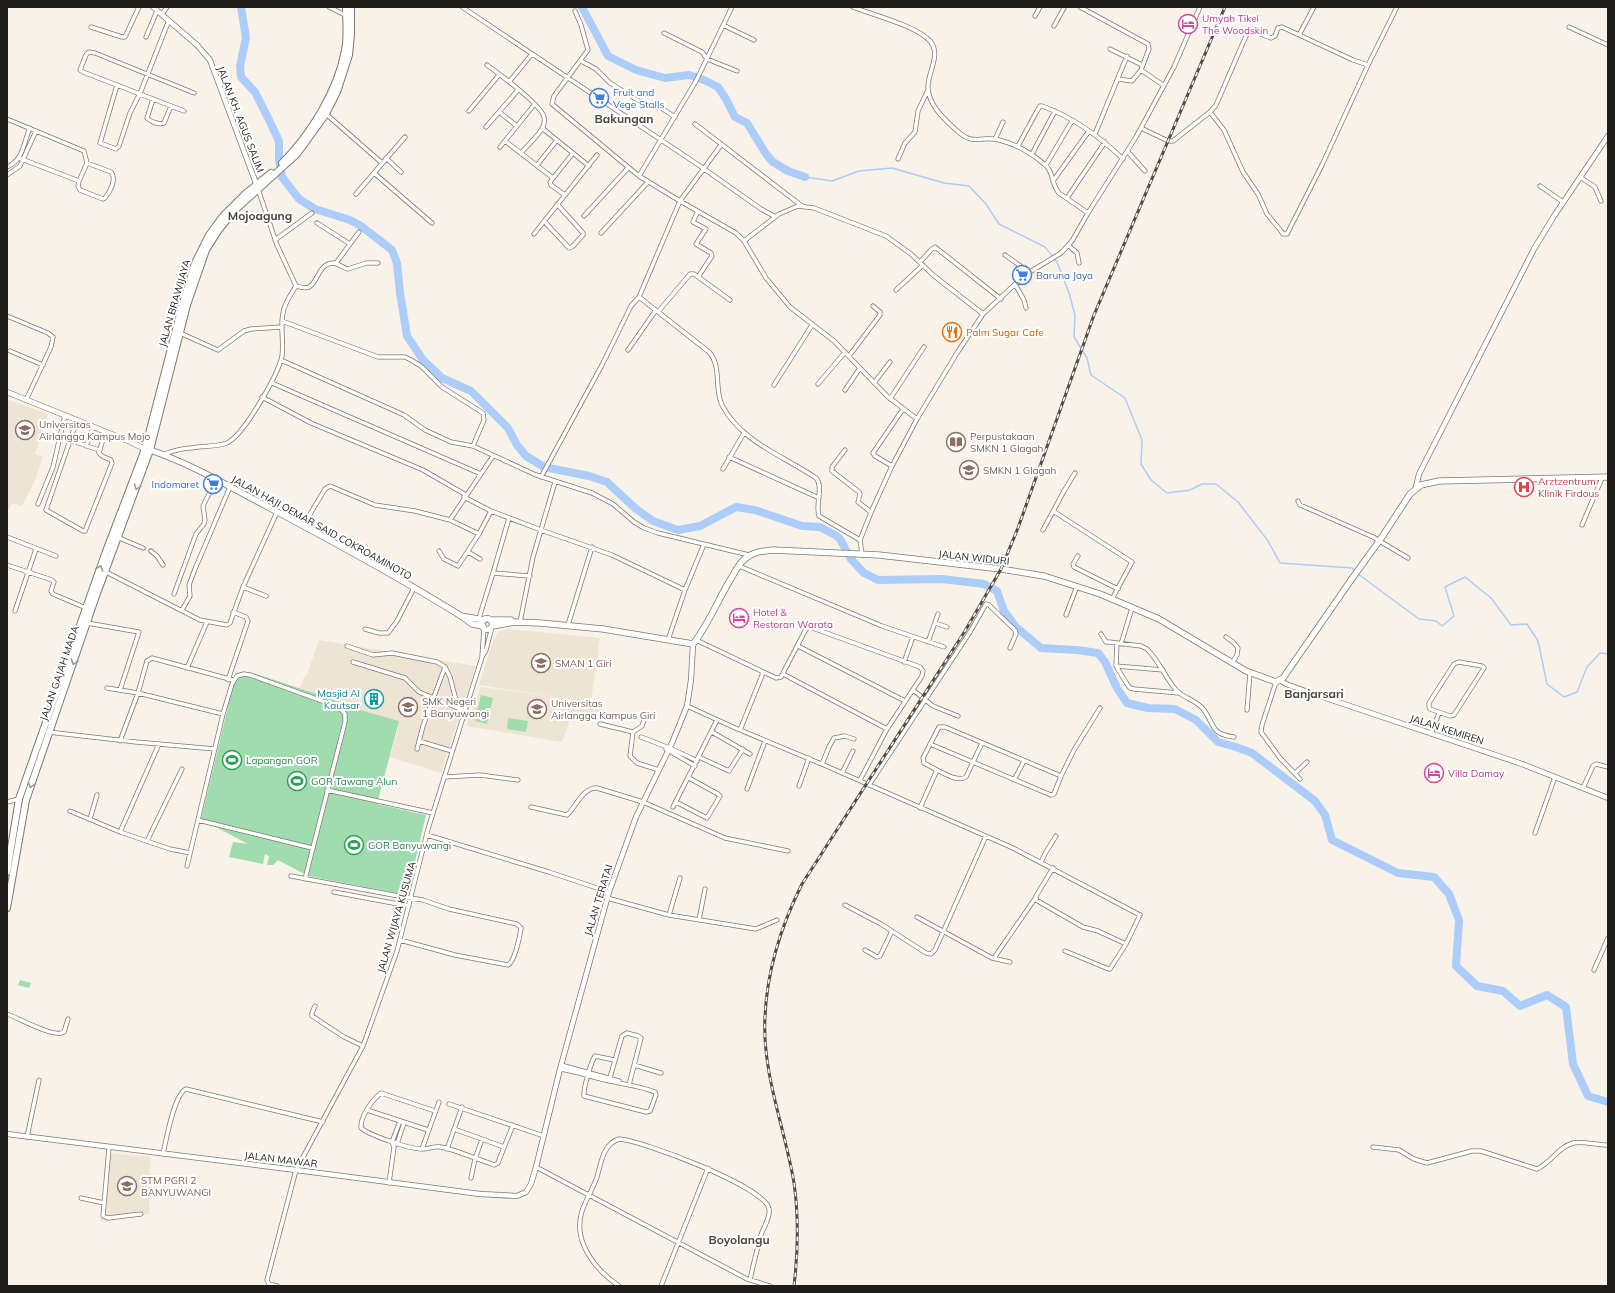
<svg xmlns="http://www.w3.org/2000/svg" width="1615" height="1293" font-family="Mulish,sans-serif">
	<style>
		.built { fill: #eee4d4 }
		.grass { fill: #a0dcae }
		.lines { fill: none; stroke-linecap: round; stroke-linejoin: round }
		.stream { stroke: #accdfa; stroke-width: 1.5 }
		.river { stroke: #accdfa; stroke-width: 8 }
		.minor-tunnel { stroke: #d7d2ca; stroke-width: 3.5; stroke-dasharray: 3.5 2; stroke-linecap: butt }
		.minor-casing { stroke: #7e7870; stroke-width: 5 }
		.tertiary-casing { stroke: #7e7870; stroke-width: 6 }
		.secondary-casing { stroke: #7e7870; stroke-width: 6 }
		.primary-casing { stroke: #7e7870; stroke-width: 7 }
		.trunk-casing { stroke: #7e7870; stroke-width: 8 }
		.minor { stroke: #fff; stroke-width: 3.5 }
		.tertiary { stroke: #fff; stroke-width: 4.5 }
		.secondary { stroke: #fff; stroke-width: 5 }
		.primary { stroke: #fff; stroke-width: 5.5 }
		.trunk { stroke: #fff; stroke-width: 6 }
		.rail-casing { stroke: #504d49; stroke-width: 3 }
		.rail { stroke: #fff; stroke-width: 1.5; stroke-dasharray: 4.5; stroke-linecap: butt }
		.oneway { stroke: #9a9998 }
		.labels { text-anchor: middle; stroke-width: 4; stroke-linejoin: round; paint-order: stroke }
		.hotel-label { font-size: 10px; fill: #b23c85; stroke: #fff; text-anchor: start }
		.shop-label { font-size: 10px; fill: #366cbe; stroke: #fff; text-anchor: start }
		.street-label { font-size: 10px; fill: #1f1d1a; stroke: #fff }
		.food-label { font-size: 10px; fill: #c56008; stroke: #fff; text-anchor: start }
		.education-label { font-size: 10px; fill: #785e54; stroke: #fff; text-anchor: start }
		.health-label { font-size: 10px; fill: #be3a42; stroke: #fff; text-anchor: start }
		.culture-label { font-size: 10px; fill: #0d838f; stroke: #fff; text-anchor: end }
		.leisure-label { font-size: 10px; fill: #27864d; stroke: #fff; text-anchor: start }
		.quarter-label { font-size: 12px; font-weight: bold; fill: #4b463e; stroke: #fff }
	</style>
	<rect width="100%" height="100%" fill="#f8f2e9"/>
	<path class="built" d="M7,399L48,414L35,454L43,457L36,478L22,506L12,503L9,510L7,508Z
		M507,629L600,638L591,701L603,702L597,720L572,715L562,742L466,726L481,687L571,699L479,685L493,641L499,631Z
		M319,640L476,666L441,773L390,757L398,728L353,708V706L300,688L304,677H306Z
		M107,1153L150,1157L149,1214L100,1222Z"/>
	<path class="grass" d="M240,672H250L353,706V708L399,721L377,804L426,815L407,895L308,876L278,860L273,865H267L269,856L265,854L263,864L229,857L233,842L248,844L201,819L234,682Z
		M481,695L493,698L487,724L475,721Z
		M508,718L528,721L526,732L507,729Z
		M20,980L31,983L29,988L18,985Z"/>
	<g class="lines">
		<path class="stream" d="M805,177L832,181L859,171L892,168L944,183L969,186L986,204L999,224L1045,247L1057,262L1069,293L1075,315L1074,337L1087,358L1091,375L1125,398L1142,440L1141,464L1151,480L1167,493L1190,490L1202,484H1216L1238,502L1268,541L1280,563L1352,568L1355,572
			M1358,574L1419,619L1436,621L1442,626L1454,616L1445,587L1465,577L1491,598L1511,625L1527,624L1538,641L1547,684L1564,697L1577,692L1587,667L1600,653L1608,654"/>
		<path class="river" d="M241,7L246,38L240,66L241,77L255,92L270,122L279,141V160L282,177L299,199L315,209L350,220L361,226L392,250L397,263L400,293L407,336L423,360L442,378L471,391L508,428L517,445L526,456L544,467L589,476L607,482L636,509L653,521L678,530L700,526L736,507L755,510L802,526L820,527L835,535L840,539L851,559L864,573L878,580L942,579L984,584L997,591L1004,611L1016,627L1041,648L1077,650L1098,653L1105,662L1117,688L1127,703L1148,708L1175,709L1196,720L1218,742L1236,747L1252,753L1315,801L1325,815L1332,840L1398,873L1434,877L1449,894L1459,920L1456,966L1477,986L1503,991L1520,1006L1547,995L1566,1007L1573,1064L1588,1096L1608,1102
			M582,7L608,56L636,70L665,78L689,75L704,80L718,87L726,99L735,117L747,123L766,154L773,162L788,171L805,177"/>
		<path class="minor-tunnel" d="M143,548L151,551"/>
		<g class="minor-casing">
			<path id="minor" d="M329,7L347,16
				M462,7L700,166L761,209L774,216
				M853,7C873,15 917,26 930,41C942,55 927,73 928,88C929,105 943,118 954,128C975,148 976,135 999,140C1016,144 1031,153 1044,164C1054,171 1051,184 1059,193L1088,213
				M1080,7L1148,44L1149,49L1141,70L1163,85
				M575,11L581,25L588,50L554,96L552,104L639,176L680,201L736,233L744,241L766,278L790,307L834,341L887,396L917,419
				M162,14L167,7
				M1035,16L1040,7
				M723,25L754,40
				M1054,26L1064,8
				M91,27L122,37H125L139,7
				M1569,27L1608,45
				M664,33L702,52L707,59L737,71
				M1299,35L1314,7
				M146,37L157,11
				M1110,49L1142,65
				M581,61L596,69L610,83L647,106L650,107L655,104L675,117
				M487,65C499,74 541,104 544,117C545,120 544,124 543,127C540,134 527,146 521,153
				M1118,79L1132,81L1141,70
				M509,82L532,54
				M117,85L100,143L116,149L119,146L130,113L141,91L169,20
				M153,99L147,118C151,122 159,125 164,123L171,106
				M184,111L83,72L80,70L86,55L89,52L95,53L194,93
				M469,111L499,75
				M499,112L517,126
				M1210,112L1224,130L1243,172L1258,194L1267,214L1281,231L1283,234H1287L1322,165L1368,65L1397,7
				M326,114L382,163
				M7,119L84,151L87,163L79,181
				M695,124L802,206
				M486,127L518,90
				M542,128L589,166
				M1141,128L1168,141H1173L1210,112L1216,105L1246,36L1250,30L1271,38L1275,36L1278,28L1282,27L1353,60L1368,65
				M1095,134L1127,56
				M405,137L374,173L432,223
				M995,139L1003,122
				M505,141L553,178
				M721,145L680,201L639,297L709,352C722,366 714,389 722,405C741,442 784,456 816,478C824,487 815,504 819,516L860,540
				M1018,146L1037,111L1040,106H1042C1073,117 1100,137 1123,159
				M500,147L534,105
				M1128,152L1145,171
				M1032,154L1055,111
				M19,158L79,181L78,186L80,190L103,199L105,198C110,192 117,179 111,172L87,163
				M386,158L401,172
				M898,159L905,143L915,132L918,111L928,90
				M537,165L557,140
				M1046,165L1072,121
				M7,167C24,160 23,143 30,128
				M7,175L20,166L36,131
				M639,176L696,81L732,7
				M1580,177L1595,187L1601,201
				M1053,181L1089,131
				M1540,186L1563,202
				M356,194L374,173
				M565,195L551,185L550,182L573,153
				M1067,198L1105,142
				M584,216L628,168
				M544,221L569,248L572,247L583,235V233L557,204
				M317,223L350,244
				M601,233L648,182
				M534,234L597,155
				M275,240L312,213
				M744,241L779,214L798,206L814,208L886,236L911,254L933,275L983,314
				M1069,246L1077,253L1079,263
				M1005,255L1029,272
				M920,262L932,249L935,247L1001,299
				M336,263L359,232
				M698,277L712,256L711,253L696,244L706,229L693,222L698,211
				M1015,284L1024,300L1026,308
				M296,286C300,287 305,289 309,287C319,281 318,264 333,263C339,263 342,268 348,269L366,263H378
				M896,290L923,265
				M658,312L690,274H694L730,300
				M7,316L48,333L53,337L51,347L26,400
				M282,321L378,357H405L411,360L421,366L442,387L483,413L484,420L473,446
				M180,333L218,350L244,331L251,329L282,327
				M628,350L656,310
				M10,351L43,365
				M849,356L880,315V312L873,306
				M281,360L404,415L425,430L451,442L473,446L536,475L592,493L613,504L634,522L644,528L658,533L749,555
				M272,383L481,474
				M874,383L890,362
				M818,384L845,352
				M774,385L812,325
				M845,390L860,368
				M262,397L311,423L423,470L466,495
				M890,399L924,347
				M77,420L46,510L83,531H85L112,463L111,460L102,456L99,453L105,432
				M70,440L99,450
				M86,446L93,427
				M845,450L832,467V471L859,492L860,494L858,502L871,512
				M164,454C173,451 182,448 191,448C203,446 216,447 227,443C244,435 278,375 282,356C284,342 280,327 283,313C284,304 291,294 296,286L277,245L258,189
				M729,457L819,498
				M892,466L875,456L873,453L903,409
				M723,469L744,433
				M541,477L602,365L631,306L639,297
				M464,497L491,511
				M1298,501L1300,505L1314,511L1373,537L1408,558
				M38,504L53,467L65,415
				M1053,511L1132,562L1112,599
				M450,520L479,534L491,511L541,530L612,555L685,590
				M1582,525L1602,478
				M303,526L325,489L330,486L375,505L415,511L450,520L493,456
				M1043,530L1064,491L1075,473
				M7,537L56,556
				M117,537L143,548
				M151,551L157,556L163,565
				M439,551L444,559L458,566L479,534
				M468,552L480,559
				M862,554L860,540L872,510L892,466L917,419L957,353L983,314L1025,275L1061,253L1072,241L1088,213L1136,137L1174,67L1200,7
				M1078,556L1073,564L1074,567L1118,589
				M7,565L52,580L54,582L51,591L53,594L86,608
				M739,566L882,626L944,647
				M106,572L200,620L227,625L230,623L243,587L277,512
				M493,573L509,518
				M243,587L266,596
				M174,594L196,534L204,524L205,520L203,506L216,480
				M182,610L190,596L189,585L195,569L230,487
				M15,611L36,549
				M1066,615L1077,586
				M479,618L493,573L530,576
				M520,622L533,557L555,482
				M87,623L139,632L120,690
				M935,623L947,627
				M568,625L592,547
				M365,629L379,633H388L397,621L414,588
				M1101,634L1106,642H1109L1141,646L1147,649C1159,661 1165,677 1176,690C1183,698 1197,700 1204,710C1215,725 1210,734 1234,737
				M1226,637L1233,642L1238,648L1237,655L1232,663
				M668,640L685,590L704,544
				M696,640L776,678L781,677L806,629L810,627L920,667L923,671L922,676L887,729L860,780
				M928,642L938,614
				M1117,643L1116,666L1127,684L1130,688L1134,689L1179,693
				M1121,644L1132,608
				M347,646L373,655L392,653L437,662L445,667L423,726L417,749
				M798,646L905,701
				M482,656L484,628
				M353,662L405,678L419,692L465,711
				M904,662L913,637
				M1459,662L1482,666L1484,668L1454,715L1450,716L1430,709L1429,707V703L1454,664Z
				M1116,666L1163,670
				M445,667L450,677L458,708
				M187,668L207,622
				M783,674L887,729
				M228,680L248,621L246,617L233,612
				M1276,682L1262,725L1261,732L1280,758L1300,779
				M107,688L138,693L147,661L152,658L233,680
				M913,690L933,706L958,716
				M687,706L733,727L824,765L1013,848L1140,915L1126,944L1110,969L1106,968L1065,951
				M1247,710L1250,673
				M645,717L642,726L633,732L630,756L637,763L659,770
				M600,724L633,732
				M740,730L763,673
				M48,732L136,742L215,749
				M712,732L750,754
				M1431,734L1439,713
				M641,737C660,744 678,751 697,761
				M120,741L138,693L223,714
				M419,741L452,751
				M930,744L1051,795L1054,794L1061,776L1074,750L1100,708
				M666,749L695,766
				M699,757L729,771L743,749
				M822,764L829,747L834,738L845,736L854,739
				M937,770C945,774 958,782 966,777L982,743
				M842,773L853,751
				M1295,773L1307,762
				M444,777L480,775L518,780
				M1014,780L1024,761
				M869,785L970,632L986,604L989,605L1015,630L1016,634L1010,648
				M799,786L809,758
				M1583,788L1593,766L1596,764L1608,767
				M747,789L765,741
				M327,790L433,813
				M7,802L19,799
				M676,802L707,818L720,796L718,794L689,778
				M531,807L567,815C576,807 583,787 597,788L643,802L725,838L788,851
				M673,807L717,720
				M920,808L937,770L924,763L923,758L939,727H945L1061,776
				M70,811L120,832L170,849L190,853
				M90,819L97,795
				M120,832L159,744
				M1535,833L1555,777
				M427,835L549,872L609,892
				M147,841L182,769
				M1041,862L1046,852L1056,836
				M187,866L198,820
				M1053,868L1036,896V900L1083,927L1098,931L1126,944
				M291,876L404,897L423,900L449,909L517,924L521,928C520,936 515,961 508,965L455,955L400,940
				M305,879L345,722V714L339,707L250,675L244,674L237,676L232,684L223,714L198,820L312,848
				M334,892L409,906
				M607,898L669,915L756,929L777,920
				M845,905L881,924L926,953L931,954L935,950L986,836
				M669,915L680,878
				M917,917L992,958L1010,962
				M699,920L705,889
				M865,950L877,957L880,956L892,931
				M994,958L1036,897
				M1594,970L1608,938
				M315,1006L312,1013V1016L344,1037L363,1046
				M7,1014C19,1018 55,1039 64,1032L68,1019
				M561,1065L619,1081
				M634,1065L661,1073
				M560,1069C579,1072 597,1079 615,1082C628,1085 643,1087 655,1092L656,1095L650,1111L646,1112L584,1096C583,1089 591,1062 595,1056L614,1060
				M609,1081L622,1036L627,1033L638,1036L641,1038L629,1085
				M449,1104L544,1136
				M367,1110L428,1130
				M435,1111L381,1093C372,1100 360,1117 361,1128C371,1136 410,1149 422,1149C429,1149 434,1146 441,1147C459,1151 477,1159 494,1165L498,1163L499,1160L513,1125
				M454,1129L504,1147
				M27,1137L39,1080
				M397,1144L404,1123
				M1373,1147L1399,1150L1414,1159L1427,1163L1472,1151H1481L1537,1169C1551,1163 1558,1147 1573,1143C1582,1141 1597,1145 1608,1145
				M109,1148L103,1216L108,1218L141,1214
				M422,1149L439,1102
				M447,1149L462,1107
				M163,1154C166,1141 174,1094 186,1089L323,1122
				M536,1167L747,1279L770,1286
				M471,1178L475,1159L482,1139
				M389,1183L394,1147L392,1142L400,1121
				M81,1198L104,1203
				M277,1286L269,1284L267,1280L296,1170L363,1046L397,951L428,829L482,657L486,650L492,627
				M619,1286C596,1270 572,1242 582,1211C586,1199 593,1189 597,1177C601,1163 603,1144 619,1139C641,1140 766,1187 769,1209C771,1217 763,1228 761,1235C757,1250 753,1265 750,1280
				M661,1286L708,1168"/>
		</g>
		<g class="tertiary-casing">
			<path id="tertiary" d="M153,7L197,45L210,60L257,186
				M1416,487L1419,474L1534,249L1554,216L1608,136
				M1280,680L1286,684L1308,692L1522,764L1608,798
				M7,1134L296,1170L480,1194L517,1196L526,1192L531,1184L536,1167L560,1069L609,892L636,817L672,743L687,706L691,680L693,644"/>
		</g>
		<g class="secondary-casing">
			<path id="secondary" d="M7,392L131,442L145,449"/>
		</g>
		<g class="primary-casing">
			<path id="primary" d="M147,449C190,463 230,487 270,508C334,542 399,577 461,616L484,620
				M461,616L472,624L483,626
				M481.5 624a5.5 5.5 0 1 1 11 0a5.5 5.5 0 1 1-11 0Z
				M490,620H511
				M492,626L515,622L540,623L603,629L693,644C709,624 718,599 732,577C736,569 741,560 749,556C756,551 765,551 773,550L879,555L1001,569L1044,576L1100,594L1159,619L1246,671L1276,682L1283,678L1351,580L1382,537L1410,494L1421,485L1439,481L1608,477"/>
		</g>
		<g class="trunk-casing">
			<path id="trunk" d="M282,163C311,134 338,90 345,50C348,36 346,21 346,7
				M7,872L19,799L105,554L145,449L182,306L195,263L209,235L223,216L245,194L271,173
				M7,908L26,800L96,596L150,450L187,305L206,250L218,231L234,211L297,154L326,114L337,92L349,55L351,34V7"/>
		</g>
		<use href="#minor" class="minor"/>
		<use href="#tertiary" class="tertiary"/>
		<use href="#secondary" class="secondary"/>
		<use href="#primary" class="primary"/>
		<use href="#trunk" class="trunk"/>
		<g class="rail-casing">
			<path id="rail" d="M794,1286C798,1252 799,1218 794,1183C785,1128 762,1074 765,1017C767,969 781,926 802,884L965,631L1001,569L1018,528L1094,315L1225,7"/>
		</g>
		<use href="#rail" class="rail"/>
	</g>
	<defs><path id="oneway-chevron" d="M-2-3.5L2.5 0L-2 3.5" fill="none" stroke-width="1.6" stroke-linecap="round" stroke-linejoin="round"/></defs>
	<g class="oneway">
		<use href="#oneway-chevron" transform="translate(137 487) rotate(110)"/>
		<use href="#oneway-chevron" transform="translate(100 568) rotate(-71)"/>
		<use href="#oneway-chevron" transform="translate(74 662) rotate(109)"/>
		<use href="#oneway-chevron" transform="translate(31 785) rotate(108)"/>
	</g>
	<defs>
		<g id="hotel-ring" transform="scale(1)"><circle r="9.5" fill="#fff" stroke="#d1479c" stroke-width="1.5"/><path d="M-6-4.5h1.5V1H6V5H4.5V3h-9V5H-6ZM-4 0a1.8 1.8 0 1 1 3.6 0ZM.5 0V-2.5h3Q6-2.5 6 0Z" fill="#d1479c"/></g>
		<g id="supermarket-ring" transform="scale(1)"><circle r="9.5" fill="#fff" stroke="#3f7fe0" stroke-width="1.5"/><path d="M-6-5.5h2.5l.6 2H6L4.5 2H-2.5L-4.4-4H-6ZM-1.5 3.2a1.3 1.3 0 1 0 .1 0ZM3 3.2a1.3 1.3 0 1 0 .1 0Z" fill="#3f7fe0"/></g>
		<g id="restaurant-ring" transform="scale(1)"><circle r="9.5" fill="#fff" stroke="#e8710a" stroke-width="1.5"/><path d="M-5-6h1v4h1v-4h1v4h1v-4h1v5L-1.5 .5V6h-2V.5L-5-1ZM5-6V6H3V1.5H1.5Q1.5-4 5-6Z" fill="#e8710a"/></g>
		<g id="university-ring" transform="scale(1)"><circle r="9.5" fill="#fff" stroke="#8d6e63" stroke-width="1.5"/><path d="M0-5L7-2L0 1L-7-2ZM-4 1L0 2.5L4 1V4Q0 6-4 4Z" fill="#8d6e63"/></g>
		<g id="library-ring" transform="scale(1)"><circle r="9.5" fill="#fff" stroke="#8d6e63" stroke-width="1.5"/><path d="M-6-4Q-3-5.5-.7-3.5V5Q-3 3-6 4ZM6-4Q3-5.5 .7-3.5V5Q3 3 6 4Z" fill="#8d6e63"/></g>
		<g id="school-ring" transform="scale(1)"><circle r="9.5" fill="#fff" stroke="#8d6e63" stroke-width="1.5"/><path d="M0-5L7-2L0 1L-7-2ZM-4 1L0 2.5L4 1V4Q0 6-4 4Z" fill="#8d6e63"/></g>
		<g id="hospital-ring" transform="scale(1)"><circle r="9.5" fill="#fff" stroke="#e0444e" stroke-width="1.5"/><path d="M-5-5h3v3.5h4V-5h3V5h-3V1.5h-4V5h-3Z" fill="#e0444e"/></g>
		<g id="building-ring" transform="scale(1)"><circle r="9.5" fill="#fff" stroke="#0f9aa8" stroke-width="1.5"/><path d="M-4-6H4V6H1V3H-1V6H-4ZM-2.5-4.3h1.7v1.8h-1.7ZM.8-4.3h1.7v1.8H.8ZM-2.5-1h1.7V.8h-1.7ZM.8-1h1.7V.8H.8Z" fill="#0f9aa8"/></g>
		<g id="stadium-ring" transform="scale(1)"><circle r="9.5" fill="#fff" stroke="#2e9e5b" stroke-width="1.5"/><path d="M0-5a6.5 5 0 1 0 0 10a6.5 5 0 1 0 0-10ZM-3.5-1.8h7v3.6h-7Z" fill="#2e9e5b"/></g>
	</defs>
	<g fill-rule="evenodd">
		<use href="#hotel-ring" x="1188" y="24"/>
		<use href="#supermarket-ring" x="599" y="98"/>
		<use href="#supermarket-ring" x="1022" y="275"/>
		<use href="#restaurant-ring" x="952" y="332"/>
		<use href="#university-ring" x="25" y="430"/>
		<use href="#library-ring" x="956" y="442"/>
		<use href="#school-ring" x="969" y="470"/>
		<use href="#supermarket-ring" x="213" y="484"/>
		<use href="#hospital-ring" x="1524" y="487"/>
		<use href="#hotel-ring" x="739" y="618"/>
		<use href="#school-ring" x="541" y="663"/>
		<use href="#building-ring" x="374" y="699"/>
		<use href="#school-ring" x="408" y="707"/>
		<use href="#university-ring" x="537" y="709"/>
		<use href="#stadium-ring" x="232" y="760"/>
		<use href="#hotel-ring" x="1434" y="773"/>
		<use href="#stadium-ring" x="297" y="781"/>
		<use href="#stadium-ring" x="354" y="845"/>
		<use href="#school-ring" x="127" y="1186"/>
	</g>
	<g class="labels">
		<g class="hotel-label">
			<text x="1202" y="22">Umyah Tikel<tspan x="1202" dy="12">The Woodskin</tspan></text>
			<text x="753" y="616">Hotel &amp;<tspan x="753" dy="12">Restoran Warata</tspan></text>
			<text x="1448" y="777">Villa Damay</text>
		</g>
		<g class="shop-label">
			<text x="613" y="96">Fruit and<tspan x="613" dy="12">Vege Stalls</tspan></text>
			<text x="1036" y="279">Baruna Jaya</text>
			<text x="199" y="488" text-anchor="end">Indomaret</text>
		</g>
		<g class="street-label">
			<text transform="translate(241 119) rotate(69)" y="4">JALAN KH. AGUS SALIM</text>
			<text transform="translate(174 303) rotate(-74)" y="4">JALAN BRAWIJAYA</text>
			<text transform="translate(322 527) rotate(29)" y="4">JALAN HAJI OEMAR SAID COKROAMINOTO</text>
			<text transform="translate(974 557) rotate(6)" y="4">JALAN WIDURI</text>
			<text transform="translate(59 673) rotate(-71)" y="4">JALAN GAJAH MADA</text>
			<text transform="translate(1447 729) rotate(18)" y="4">JALAN KEMIREN</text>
			<text transform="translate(598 900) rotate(-73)" y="4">JALAN TERATAI</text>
			<text transform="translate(396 917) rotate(-74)" y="4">JALAN WIJAYA KUSUMA</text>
			<text transform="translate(281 1159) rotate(7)" y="4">JALAN MAWAR</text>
		</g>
		<g class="food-label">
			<text x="966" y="336">Palm Sugar Cafe</text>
		</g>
		<g class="education-label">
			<text x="39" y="428">Universitas<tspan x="39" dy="12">Airlangga Kampus Mojo</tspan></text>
			<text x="970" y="440">Perpustakaan<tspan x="970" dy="12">SMKN 1 Glagah</tspan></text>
			<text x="983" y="474">SMKN 1 Glagah</text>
			<text x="555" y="667">SMAN 1 Giri</text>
			<text x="422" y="705">SMK Negeri<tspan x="422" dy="12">1 Banyuwangi</tspan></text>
			<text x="551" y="707">Universitas<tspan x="551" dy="12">Airlangga Kampus Giri</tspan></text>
			<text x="141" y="1184">STM PGRI 2<tspan x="141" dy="12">BANYUWANGI</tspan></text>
		</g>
		<g class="health-label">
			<text x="1538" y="485">Arztzentrum<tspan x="1538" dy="12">Klinik Firdous</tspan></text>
		</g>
		<g class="culture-label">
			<text x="360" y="697">Masjid Al<tspan x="360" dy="12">Kautsar</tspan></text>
		</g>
		<g class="leisure-label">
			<text x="246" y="764">Lapangan GOR</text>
			<text x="311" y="785">GOR Tawang Alun</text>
			<text x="368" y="849">GOR Banyuwangi</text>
		</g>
		<g class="quarter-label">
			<text x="624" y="123">Bakungan</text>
			<text x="260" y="220">Mojoagung</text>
			<text x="1314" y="698">Banjarsari</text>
			<text x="739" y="1244">Boyolangu</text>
		</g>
	</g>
	<rect width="1615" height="1293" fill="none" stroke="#1f1d1a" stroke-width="16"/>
</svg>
